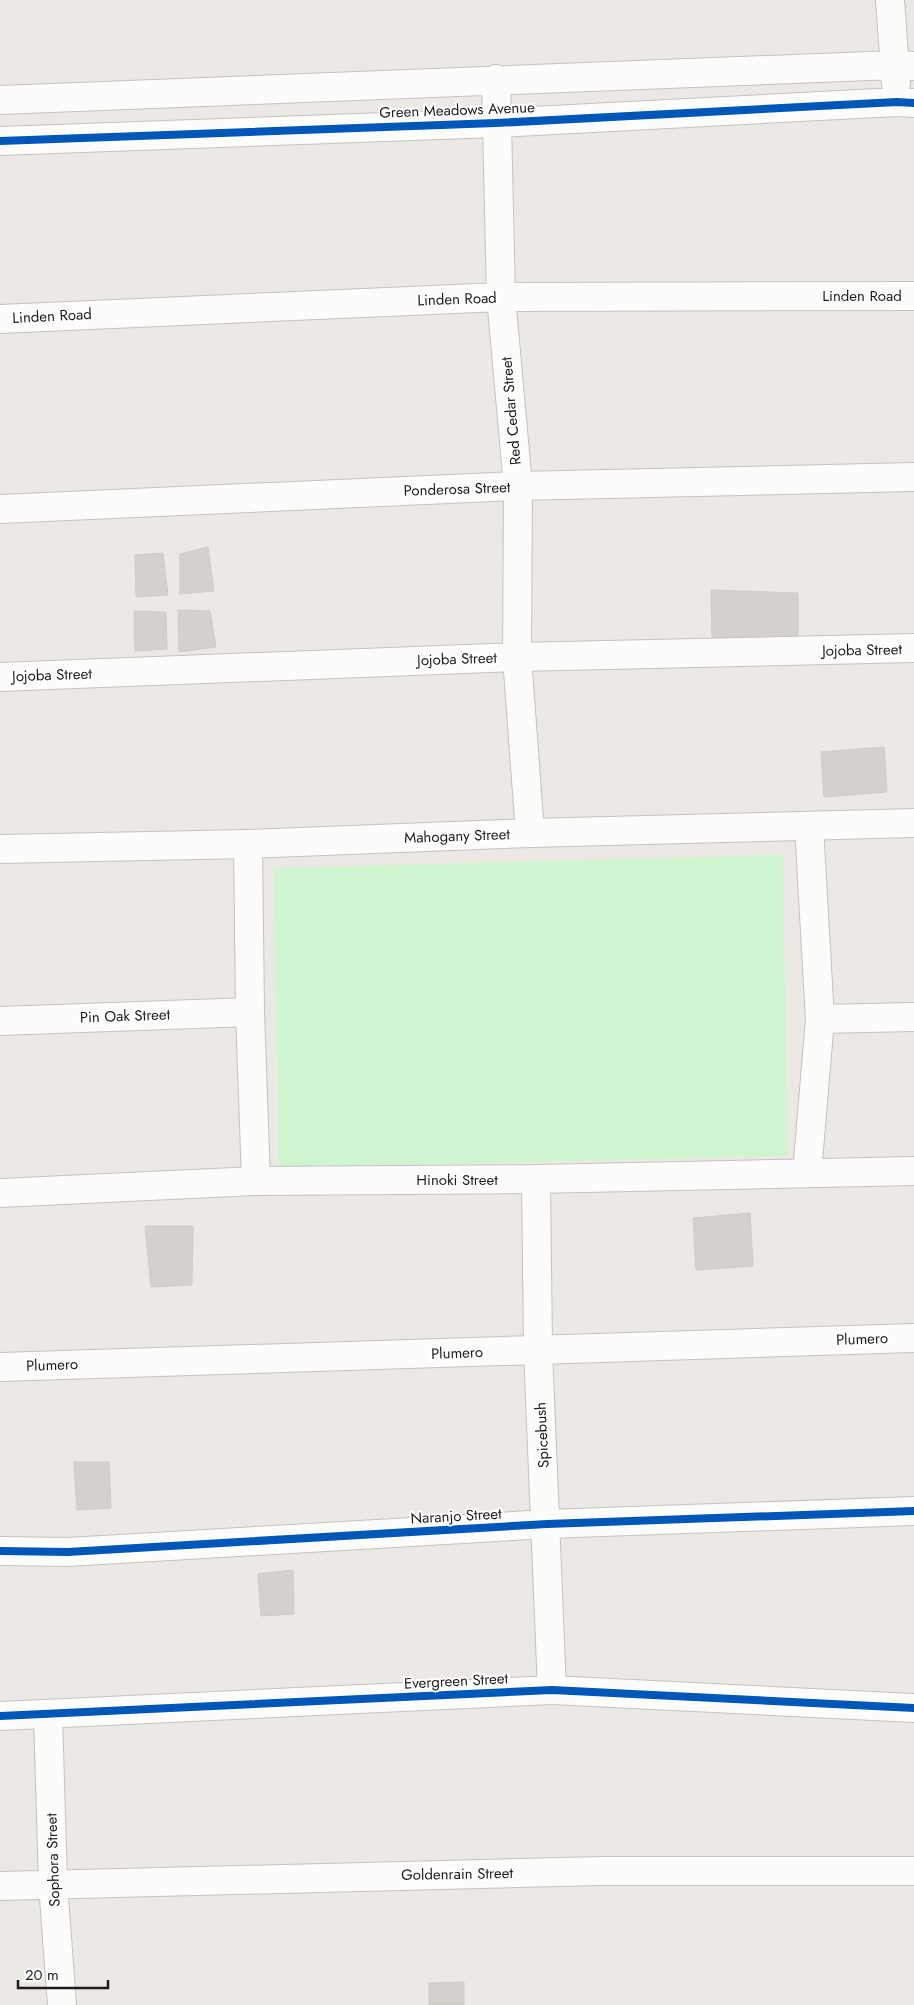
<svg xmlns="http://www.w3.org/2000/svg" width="914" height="2005" font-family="Jost,sans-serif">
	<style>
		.park { fill: #cff5d0 }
		.building { fill: #d4d1cc; stroke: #cfcac5 }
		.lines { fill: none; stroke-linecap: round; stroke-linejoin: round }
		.minor-casing { stroke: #c4c2c0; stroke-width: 30 }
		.minor { stroke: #fcfcfb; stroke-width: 28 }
		.cycleway-casing { stroke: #fff; stroke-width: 11 }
		.cycleway { stroke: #0057b8; stroke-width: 8 }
		.labels { text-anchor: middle; stroke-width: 4; stroke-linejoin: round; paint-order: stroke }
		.street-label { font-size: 15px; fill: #1c1c1c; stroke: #fff }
	</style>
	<rect width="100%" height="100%" fill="#ece9e4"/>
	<path class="park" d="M783,855L788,1156L279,1168L274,868Z"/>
	<path class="building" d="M208,547L214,591L180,594V554Z
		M163,553L168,595L136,597L135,555Z
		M711,590L798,593V642L712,638Z
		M178,610L210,611L216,647L179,652Z
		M134,611L166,612L167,649L135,651Z
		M884,747L887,792L824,797L821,752Z
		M750,1213L753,1266L696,1270L693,1218Z
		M145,1226H193L192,1285L151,1287Z
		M74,1462H109L111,1508L77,1510Z
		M293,1570L294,1614L261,1616L258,1574Z
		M464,1982V2005H429V1983Z"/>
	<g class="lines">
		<g class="minor-casing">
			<path id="minor" d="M890,0L896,83
				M496,79L501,297L518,486L517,657L530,833
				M0,100L895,65L914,66
				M0,141L496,123L897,102L914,103
				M0,319L501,297L914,296
				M0,509L518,486L914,477
				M0,677L517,657L914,648
				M248,844L250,1012L256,1181
				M0,849L248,844L530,833L914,823
				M820,1019L914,1017
				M0,1021L250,1012
				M807,1173L820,1019L809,827
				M536,1179L538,1350L552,1690
				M0,1193L256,1181L536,1179L914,1171
				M0,1367L914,1338
				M0,1551L68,1552L547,1524L914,1511
				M48,1715L53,1884L62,2005
				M0,1716L552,1690L914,1708
				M0,1886L601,1871H914"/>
		</g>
		<use href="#minor" class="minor"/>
		<g class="cycleway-casing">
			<path id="cycleway" d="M0,141L496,123L897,102L914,103
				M0,1551L68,1552L547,1524L914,1511
				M0,1716L552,1690L914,1708"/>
		</g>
		<use href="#cycleway" class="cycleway"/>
	</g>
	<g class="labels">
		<g class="street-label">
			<text transform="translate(457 110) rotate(-2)" y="5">Green Meadows Avenue</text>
			<text x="862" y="301">Linden Road</text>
			<text transform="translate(457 299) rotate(-2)" y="5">Linden Road</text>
			<text transform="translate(52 316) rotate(-3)" y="5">Linden Road</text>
			<text transform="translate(511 411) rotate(-95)" y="5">Red Cedar Street</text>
			<text transform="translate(457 489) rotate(-2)" y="5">Ponderosa Street</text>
			<text transform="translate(862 650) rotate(-1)" y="5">Jojoba Street</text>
			<text transform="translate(457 659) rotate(-2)" y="5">Jojoba Street</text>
			<text transform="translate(52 675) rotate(-2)" y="5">Jojoba Street</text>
			<text transform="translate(457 836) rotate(-2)" y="5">Mahogany Street</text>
			<text transform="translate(125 1016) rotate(-2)" y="5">Pin Oak Street</text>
			<text x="457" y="1185">Hinoki Street</text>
			<text transform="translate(862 1339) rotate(-2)" y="5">Plumero</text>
			<text transform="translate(457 1353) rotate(-2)" y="5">Plumero</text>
			<text transform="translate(52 1365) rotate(-2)" y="5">Plumero</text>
			<text transform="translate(542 1435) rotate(-93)" y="5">Spicebush</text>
			<text transform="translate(456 1516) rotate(-3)" y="5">Naranjo Street</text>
			<text transform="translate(456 1681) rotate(-3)" y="5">Evergreen Street</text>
			<text transform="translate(53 1860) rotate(-92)" y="5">Sophora Street</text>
			<text transform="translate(457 1874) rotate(-1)" y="5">Goldenrain Street</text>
		</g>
	</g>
	<path d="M18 1980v8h90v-8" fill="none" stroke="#1c1c1c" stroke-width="2.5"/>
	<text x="25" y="1980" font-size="15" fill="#1c1c1c" stroke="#ffffff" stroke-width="4" paint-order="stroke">20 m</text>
</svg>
